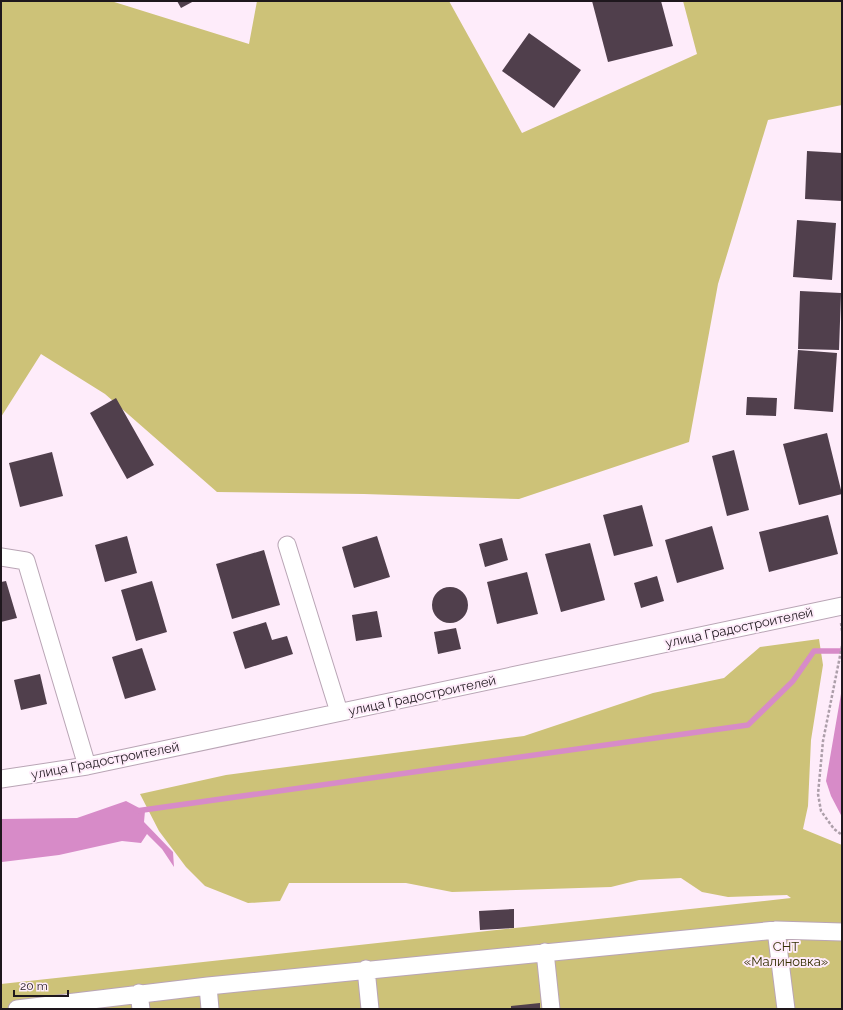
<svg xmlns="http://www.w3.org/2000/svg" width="843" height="1010" font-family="Raleway,sans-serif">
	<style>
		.green { fill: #cdc278 }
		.water { fill: #d78bc8 }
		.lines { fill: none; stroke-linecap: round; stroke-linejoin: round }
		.stream { stroke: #d78bc8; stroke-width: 5.5 }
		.building { fill: #503f4c }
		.minor-casing { stroke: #b9a5b5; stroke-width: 19 }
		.path { stroke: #ad9faa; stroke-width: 2.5; stroke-dasharray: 3 2; stroke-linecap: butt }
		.minor { stroke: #fff; stroke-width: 17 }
		.labels { text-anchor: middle; stroke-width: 4; stroke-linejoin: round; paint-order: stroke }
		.street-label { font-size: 13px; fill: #1e171d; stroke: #feecfa }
		.park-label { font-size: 13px; fill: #363004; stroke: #feecfa }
	</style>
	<rect width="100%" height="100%" fill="#feecfa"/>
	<path class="green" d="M1,1H111L249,44L257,1H449L522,133L697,54L683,1H842V105L768,120L718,284L689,442L519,499L364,494L217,492L105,394L41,354L1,417Z
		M819,639L823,665L811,740L808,806L803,829L842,845V1009H1V984L791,898L787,895L728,897L702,892L681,878L639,880L611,887L452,892L406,883H289L280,901L248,903L205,886L186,867L159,831L140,794L226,775L524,736L653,693L724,678L760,647Z"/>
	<path class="water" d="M842,688V817L831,796L826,781Z
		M126,801L145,811L144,822L173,852L174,867L162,849L147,834L141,843L122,841L59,855L2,862L1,860V819L77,818Z"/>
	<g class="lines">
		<path class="stream" d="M136,811L748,725L793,681L814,651H842"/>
	</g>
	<path class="building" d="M177,1H194L181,8Z
		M592,1H661L673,46L608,62Z
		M529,33L581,70L554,108L502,71Z
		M807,151L842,153V201L805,199Z
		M797,220L836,223L832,280L793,277Z
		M800,291L841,293L839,350L798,349Z
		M798,350L837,353L833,412L794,409Z
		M747,397L777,398L776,416L746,415Z
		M116,398L154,465L127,479L90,413Z
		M827,433L842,494L799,505L783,444Z
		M734,450L749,510L727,516L712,456Z
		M52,452L63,496L20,507L9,463Z
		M642,505L653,546L614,556L603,515Z
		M828,515L838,554L769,572L759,532Z
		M712,526L724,569L677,583L665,540Z
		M127,536L137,573L105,582L95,545Z
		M377,536L390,577L354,588L342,547Z
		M502,538L508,560L485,567L479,544Z
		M590,543L605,600L561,612L545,554Z
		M264,550L280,605L232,619L216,564Z
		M527,572L538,614L497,624L487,582Z
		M657,576L664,601L641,608L634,583Z
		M6,581L17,618L1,622V582Z
		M152,581L167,632L136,641L121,590Z
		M432 605a18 18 0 1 1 36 0a18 18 0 1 1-36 0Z
		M377,611L382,637L356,641L352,615Z
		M266,622L272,640L287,636L293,654L245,669L233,632Z
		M456,628L461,649L438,654L434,632Z
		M142,648L156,690L125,699L112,657Z
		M40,674L47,704L21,710L14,680Z
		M514,909V928L480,930L479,911Z
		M540,1003V1009H511V1006Z"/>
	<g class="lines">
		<g class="minor-casing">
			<path id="minor" d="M287,545L339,712
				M1,557L26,561L87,766
				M1,779L87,766L842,606
				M776,930L786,1009
				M545,952L551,1009
				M366,969L370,1009
				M208,986L210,1009
				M139,993L141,1009
				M17,1009L208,986L776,930L842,932"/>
		</g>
		<path class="path" d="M841,623L842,631
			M842,646L823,741L818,794L821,811L834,829L842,835"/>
		<use href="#minor" class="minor"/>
	</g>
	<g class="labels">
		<g class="street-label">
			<text transform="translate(739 627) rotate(-12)" y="5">улица Градостроителей</text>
			<text transform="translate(422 695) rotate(-12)" y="5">улица Градостроителей</text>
			<text transform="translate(105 760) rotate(-11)" y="5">улица Градостроителей</text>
		</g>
		<g class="park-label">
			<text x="786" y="951">СНТ<tspan x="786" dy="15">«Малиновка»</tspan></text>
		</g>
	</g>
	<rect width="843" height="1010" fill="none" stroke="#1e171d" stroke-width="4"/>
	<path d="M14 990v6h54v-6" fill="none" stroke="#1e171d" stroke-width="2"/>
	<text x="20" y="990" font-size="12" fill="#1e171d" stroke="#feecfa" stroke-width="3" paint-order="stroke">20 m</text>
</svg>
